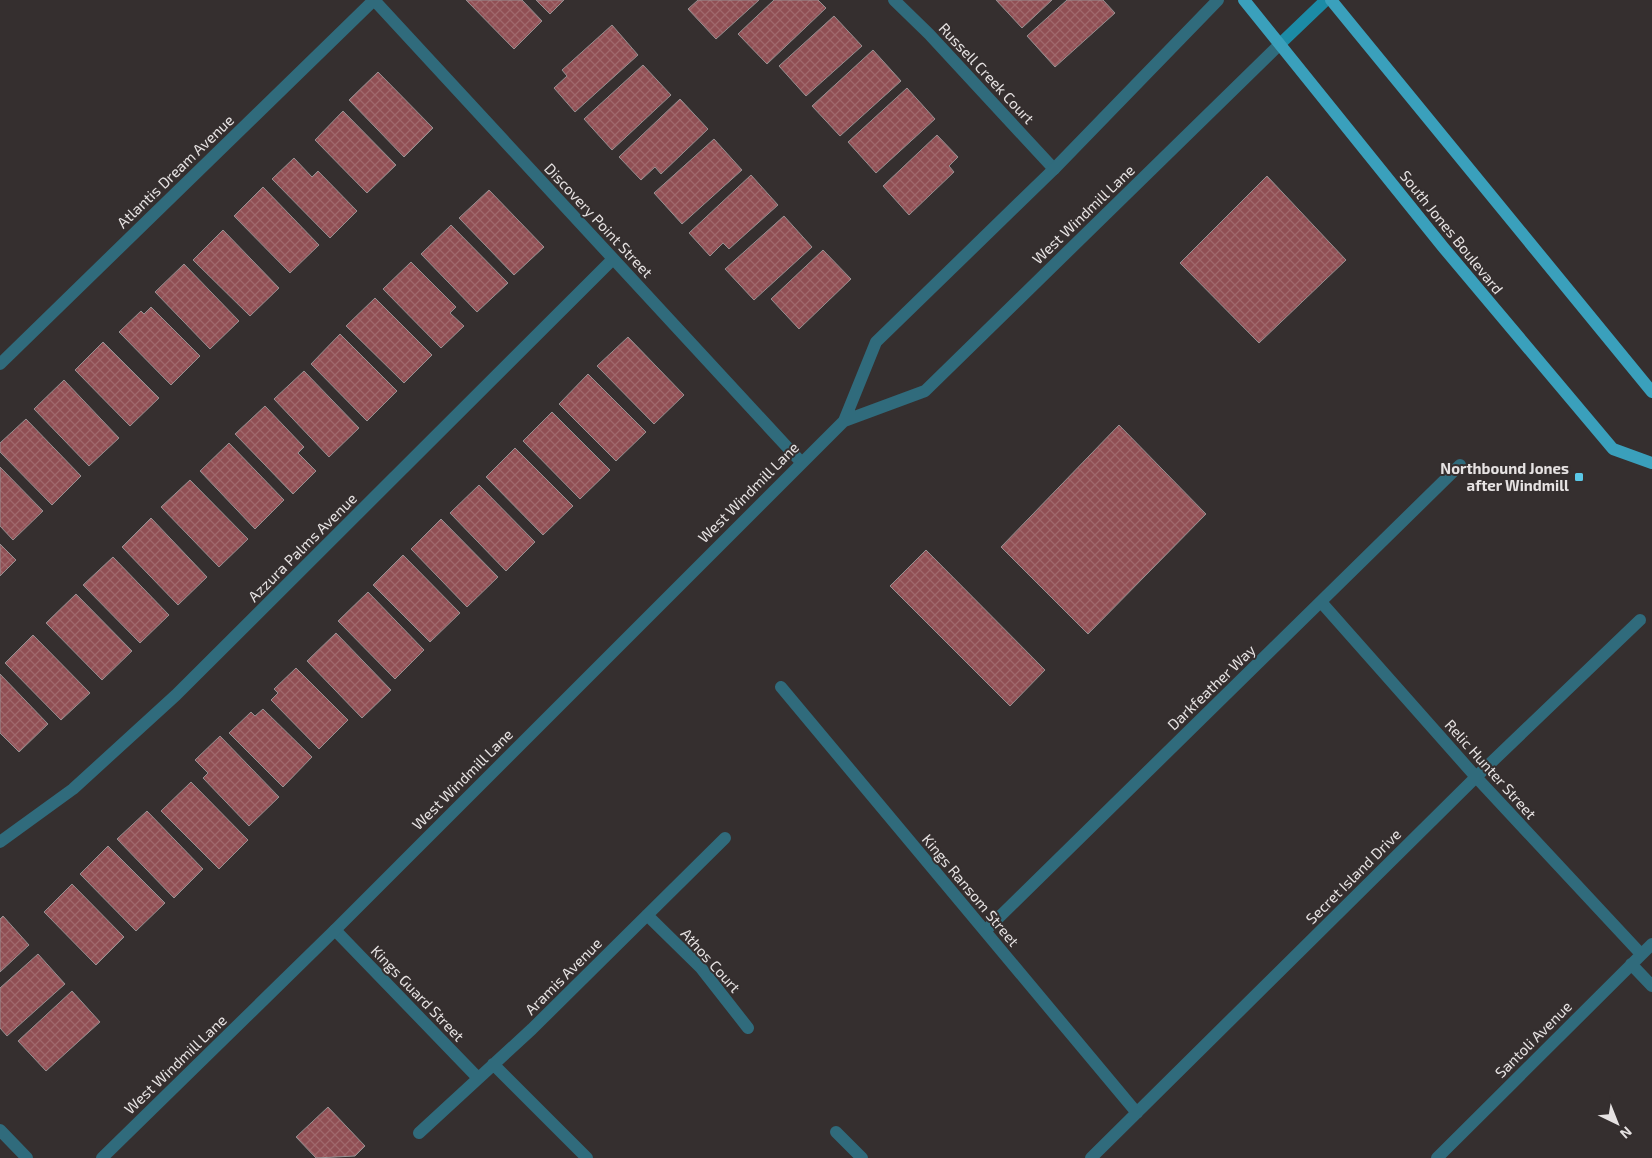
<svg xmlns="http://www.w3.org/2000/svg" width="1652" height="1158" font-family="'Exo 2',sans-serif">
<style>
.building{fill:url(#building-cross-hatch);stroke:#979091}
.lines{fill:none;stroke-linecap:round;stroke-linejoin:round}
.minor{stroke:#306b7c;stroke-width:12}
.tertiary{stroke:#306b7c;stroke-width:12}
.secondary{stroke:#1c8ba6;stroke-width:12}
.primary{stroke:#3aa0bc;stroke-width:12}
.poi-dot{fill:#5bc8e7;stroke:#352f2f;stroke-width:2}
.labels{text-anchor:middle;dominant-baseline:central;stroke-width:4;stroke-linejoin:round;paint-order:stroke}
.street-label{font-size:15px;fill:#e6e2e2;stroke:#352f2f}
.poi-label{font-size:15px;font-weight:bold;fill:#e6e2e2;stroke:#352f2f;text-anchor:end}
</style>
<defs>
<pattern id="building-cross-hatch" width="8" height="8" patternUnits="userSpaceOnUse" patternTransform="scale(1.25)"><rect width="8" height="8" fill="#904f54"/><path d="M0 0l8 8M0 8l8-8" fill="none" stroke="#a0686c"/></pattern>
</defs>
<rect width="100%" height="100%" fill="#352f2f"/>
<path class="building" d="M 466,0 L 522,0 L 542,21 L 514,49 Z
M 536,0 L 564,0 L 550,14 Z
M 698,0 L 759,0 L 716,39 L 688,9 Z
M 774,0 L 818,0 L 826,8 L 767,64 L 738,34 Z
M 996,0 L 1052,0 L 1022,28 Z
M 1067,0 L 1103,0 L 1115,13 L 1055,67 L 1027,36 Z
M 834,16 L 862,46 L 806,96 L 779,66 Z
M 612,25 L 638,55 L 575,112 L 554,88 L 567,76 L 562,70 Z
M 873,50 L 901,81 L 840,136 L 812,106 Z
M 643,65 L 671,95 L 612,150 L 584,119 Z
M 378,72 L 433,128 L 404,157 L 349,100 Z
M 907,88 L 935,119 L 876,173 L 848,142 Z
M 680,99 L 708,129 L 661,174 L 655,167 L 641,180 L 619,157 Z
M 343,111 L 396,165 L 367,193 L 315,140 Z
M 937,135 L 958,157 L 949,166 L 954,172 L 909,215 L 883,186 Z
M 714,139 L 742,170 L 682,224 L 654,193 Z
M 294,158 L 312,177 L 318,171 L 357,211 L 330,238 L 272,179 Z
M 751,175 L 778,205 L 729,249 L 723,243 L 710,256 L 689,233 Z
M 1267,176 L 1346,260 L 1259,343 L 1180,263 Z
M 263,187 L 319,245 L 290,273 L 234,216 Z
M 489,190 L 544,247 L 514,275 L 459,218 Z
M 784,216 L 812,247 L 754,300 L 725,269 Z
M 451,225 L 508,283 L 477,312 L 421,254 Z
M 223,230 L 279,288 L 250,316 L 193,260 Z
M 823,250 L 851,279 L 799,329 L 771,299 Z
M 411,262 L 456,307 L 450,313 L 464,326 L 441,348 L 383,289 Z
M 184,264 L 239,321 L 210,349 L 155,292 Z
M 375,298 L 432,355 L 404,383 L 346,326 Z
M 151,307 L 200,356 L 171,385 L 119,332 L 141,311 L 144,314 Z
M 340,334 L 397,391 L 367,421 L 311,364 Z
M 628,337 L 684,395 L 654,424 L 597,366 Z
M 103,342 L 159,398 L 130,426 L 75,370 Z
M 304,371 L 359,428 L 329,457 L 274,399 Z
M 588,374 L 646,432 L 616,461 L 559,404 Z
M 64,380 L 119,438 L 89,466 L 34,409 Z
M 265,406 L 304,447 L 298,453 L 316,471 L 293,494 L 235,434 Z
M 552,412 L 610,470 L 580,499 L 523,441 Z
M 26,419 L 81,476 L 52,505 L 0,452 L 0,443 Z
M 1119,425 L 1206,514 L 1088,634 L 1001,547 Z
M 229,443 L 284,500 L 255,529 L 200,471 Z
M 515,448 L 573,506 L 543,535 L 486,477 Z
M 0,467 L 43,511 L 13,540 L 0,526 Z
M 190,480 L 248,539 L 219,567 L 161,507 Z
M 479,485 L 535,542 L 506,571 L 450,513 Z
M 151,518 L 207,577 L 178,605 L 122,547 Z
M 441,519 L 498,577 L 467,607 L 411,549 Z
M 0,544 L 16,560 L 0,576 Z
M 926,550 L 1045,670 L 1010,706 L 890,586 Z
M 403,555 L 460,613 L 430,642 L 373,585 Z
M 113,557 L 169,615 L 140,643 L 83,585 Z
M 368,592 L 424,650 L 395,679 L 338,621 Z
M 76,594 L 132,651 L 102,680 L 46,623 Z
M 336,633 L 391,690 L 362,718 L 307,661 Z
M 33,635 L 90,693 L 61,720 L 5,663 Z
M 296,668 L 348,720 L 319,749 L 271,700 L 278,693 L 274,689 Z
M 0,674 L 48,724 L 19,752 L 0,733 Z
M 263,709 L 312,757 L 283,787 L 229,733 L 251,712 L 255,716 Z
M 220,736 L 279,797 L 249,826 L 203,778 L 208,773 L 195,760 Z
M 191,782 L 248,840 L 219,869 L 161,811 Z
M 147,811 L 203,869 L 174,898 L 117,839 Z
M 108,846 L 165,903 L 136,931 L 80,874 Z
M 72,884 L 124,937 L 96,965 L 44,912 Z
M 3,916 L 29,945 L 0,972 L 0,919 Z
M 38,954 L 65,984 L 7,1036 L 0,1028 L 0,988 Z
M 72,991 L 100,1022 L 46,1071 L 18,1041 Z
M 328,1107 L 365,1146 L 355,1156 L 316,1158 L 296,1137 Z"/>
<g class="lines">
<path class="minor" d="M 374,0 L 801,462
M 894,0 L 929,34 L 1054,169
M 0,364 L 374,0
M 1321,602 L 1476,777 L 1641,954
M 781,687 L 1137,1113
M 0,842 L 73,789 L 176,695 L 613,259
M 647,915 L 701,968 L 748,1028
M 335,930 L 478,1078
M 985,931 L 1460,465
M 1631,964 L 1652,986
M 493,1064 L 587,1158
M 0,1130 L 27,1158
M 836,1132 L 862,1158
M 419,1133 L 532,1029 L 725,838
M 1091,1158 L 1476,777 L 1640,620
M 1437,1158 L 1652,944"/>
<path class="tertiary" d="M 844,421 L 876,342 L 1054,169 L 1218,0
M 102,1158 L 335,930 L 844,421 L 925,391 L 1280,44"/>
<path class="secondary" d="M 1280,44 L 1326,0"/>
<path class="primary" d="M 1244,0 L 1443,247 L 1613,449 L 1652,463
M 1331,0 L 1652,392"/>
</g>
<rect class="poi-dot" x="1574" y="472" width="10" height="10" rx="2.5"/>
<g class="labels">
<g class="street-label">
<text transform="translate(987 73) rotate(47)">Russell Creek Court</text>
<text transform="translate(175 171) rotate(-44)">Atlantis Dream Avenue</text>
<text transform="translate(1083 214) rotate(-44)">West Windmill Lane</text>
<text transform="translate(599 220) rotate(47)">Discovery Point Street</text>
<text transform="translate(1452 232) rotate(51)">South Jones Boulevard</text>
<text transform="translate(748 492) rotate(-45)">West Windmill Lane</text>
<text transform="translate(302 547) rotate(-45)">Azzura Palms Avenue</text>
<text transform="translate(1211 687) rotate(-44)">Darkfeather Way</text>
<text transform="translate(1491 769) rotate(48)">Relic Hunter Street</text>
<text transform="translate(462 779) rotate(-45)">West Windmill Lane</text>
<text transform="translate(1353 876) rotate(-45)">Secret Island Drive</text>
<text transform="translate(971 890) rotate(50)">Kings Ransom Street</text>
<text transform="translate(711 960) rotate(48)">Athos Court</text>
<text transform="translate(563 976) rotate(-45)">Aramis Avenue</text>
<text transform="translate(418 993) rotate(46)">Kings Guard Street</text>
<text transform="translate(1533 1039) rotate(-45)">Santoli Avenue</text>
<text transform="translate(175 1064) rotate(-44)">West Windmill Lane</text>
</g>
<g class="poi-label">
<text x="1569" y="468">Northbound Jones<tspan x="1569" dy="17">after Windmill</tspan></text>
</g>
</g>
<g transform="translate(1617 1123) rotate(137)" stroke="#352f2f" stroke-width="4" paint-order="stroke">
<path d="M0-4L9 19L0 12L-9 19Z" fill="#e6e2e2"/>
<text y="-8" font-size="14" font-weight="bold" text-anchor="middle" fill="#e6e2e2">N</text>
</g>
</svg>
